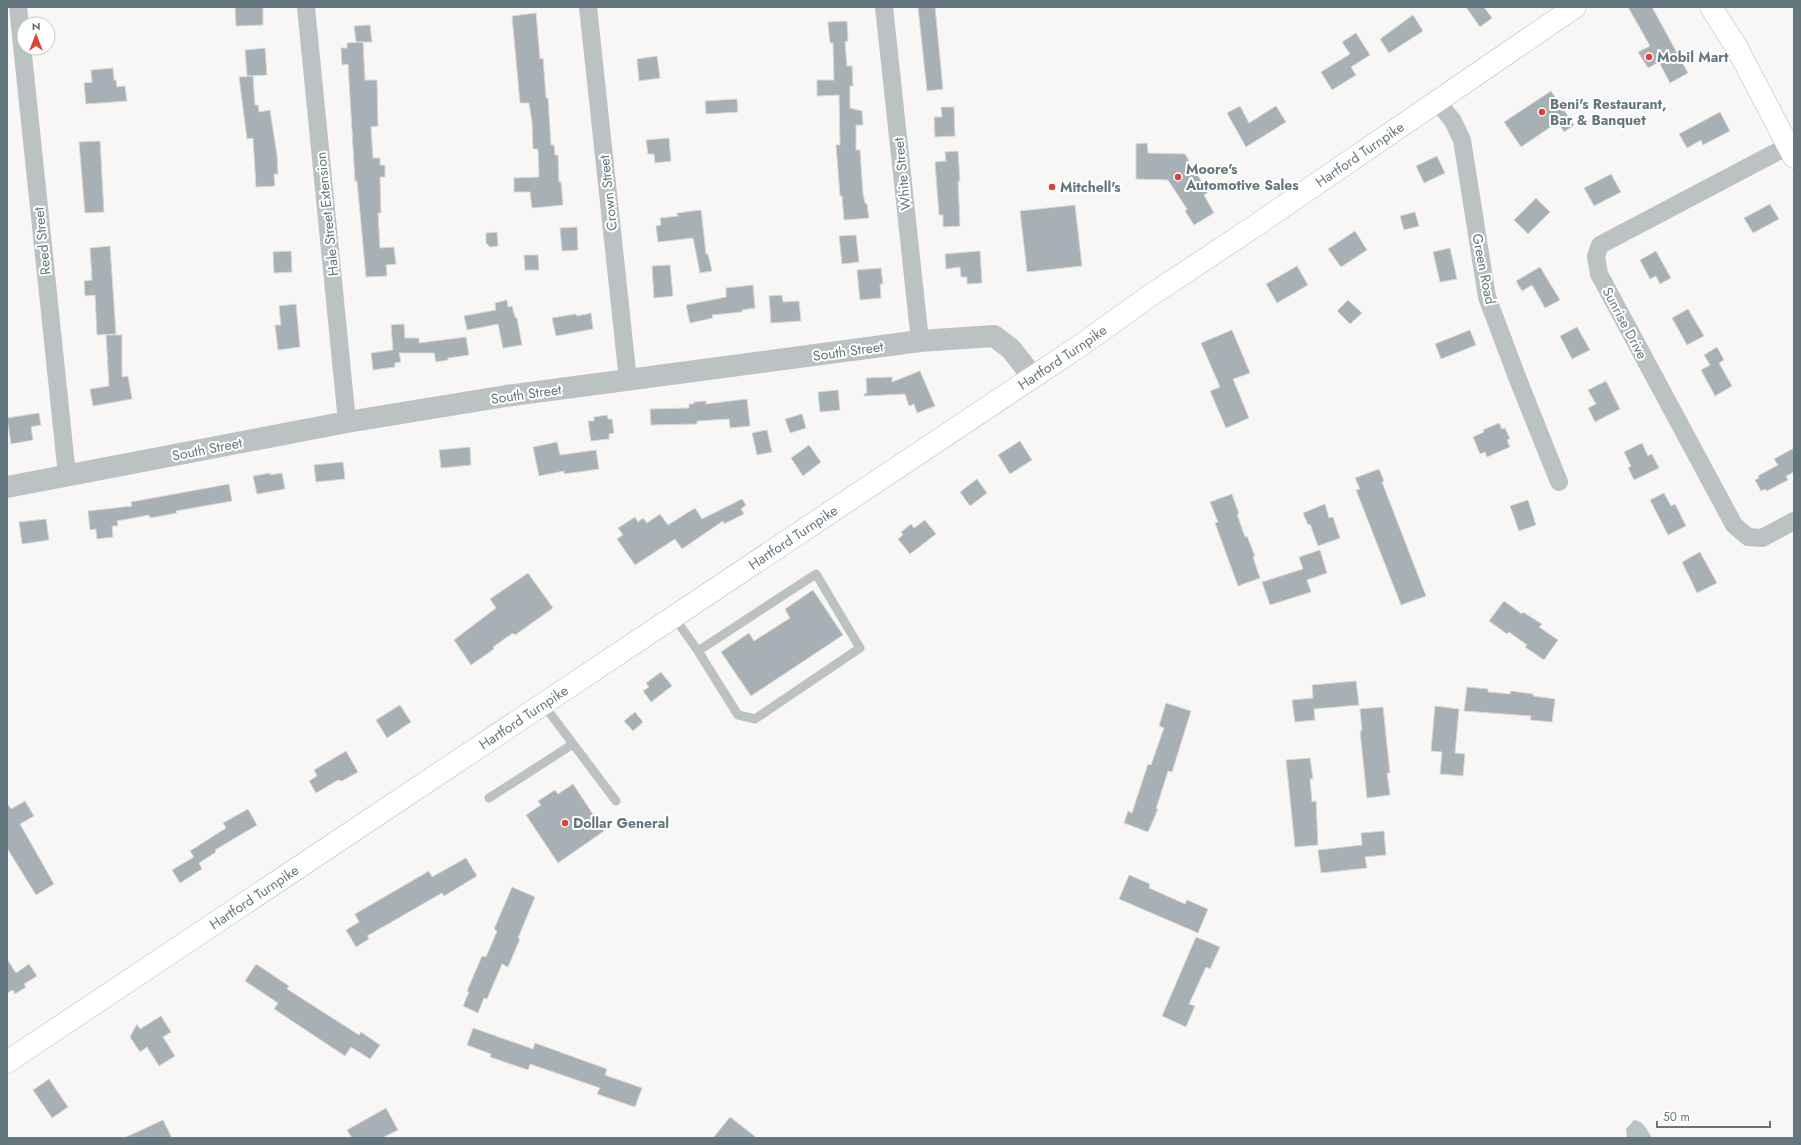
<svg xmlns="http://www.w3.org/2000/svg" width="1801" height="1145" font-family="Jost,sans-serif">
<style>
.water{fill:#b6c4c6}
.building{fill:#a7b0b4;stroke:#d9d9d7}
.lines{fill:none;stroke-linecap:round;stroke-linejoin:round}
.secondary-casing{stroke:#b1b8bb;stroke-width:23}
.service{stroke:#bcc2c4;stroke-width:9}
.minor{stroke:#bcc2c4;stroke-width:18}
.tertiary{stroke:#bcc2c4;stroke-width:22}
.secondary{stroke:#fff;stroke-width:22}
.poi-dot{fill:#d84335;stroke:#fff;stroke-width:1.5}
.labels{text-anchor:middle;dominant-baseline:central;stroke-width:4;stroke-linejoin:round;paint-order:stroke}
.poi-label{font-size:14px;font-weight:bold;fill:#65777e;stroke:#fff;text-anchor:start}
.street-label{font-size:14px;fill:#65777e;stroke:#fff}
</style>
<rect width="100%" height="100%" fill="#f8f7f5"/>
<path class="water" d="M 1634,1120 C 1644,1121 1647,1130 1652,1138 L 1627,1138 L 1626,1129 Z"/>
<path class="building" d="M 235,7 L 263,7 L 263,25 L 236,26 Z
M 918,7 L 935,7 L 943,89 L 927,91 Z
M 1466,7 L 1484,7 L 1492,18 L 1480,27 Z
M 1628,7 L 1652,7 L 1688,73 L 1670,83 L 1659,62 L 1648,68 L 1638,52 L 1650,46 Z
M 536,13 L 540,59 L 543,58 L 546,98 L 548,98 L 551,145 L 554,145 L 555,155 L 558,155 L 559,182 L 561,182 L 563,205 L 532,208 L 530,192 L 514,192 L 514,178 L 539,177 L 538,149 L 533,149 L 532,122 L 529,103 L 520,103 L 512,16 Z
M 1413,15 L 1423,31 L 1389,53 L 1380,39 Z
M 847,21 L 848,41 L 845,42 L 847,66 L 852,66 L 853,86 L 850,86 L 850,108 L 862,111 L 863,125 L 856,125 L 856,150 L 860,150 L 863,194 L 865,203 L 867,204 L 869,218 L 844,220 L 842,196 L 840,196 L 836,145 L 840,145 L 839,95 L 817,96 L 817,80 L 834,80 L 833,43 L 830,43 L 828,22 Z
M 370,25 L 372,42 L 356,42 L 354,26 Z
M 1356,33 L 1370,55 L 1351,67 L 1356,75 L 1332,90 L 1321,72 L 1350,54 L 1342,42 Z
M 363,42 L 365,80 L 377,80 L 378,126 L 371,127 L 373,158 L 380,158 L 380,165 L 385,165 L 385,177 L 380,177 L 381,213 L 378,213 L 380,248 L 394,247 L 396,264 L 386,265 L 387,276 L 366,277 L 357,181 L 355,181 L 348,64 L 342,65 L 341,48 L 347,48 L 347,43 Z
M 265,48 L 267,75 L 247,76 L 245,50 Z
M 657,56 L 660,78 L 639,81 L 637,59 Z
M 113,68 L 114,80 L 116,80 L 117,87 L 125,86 L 127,101 L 86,104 L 84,83 L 92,82 L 91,70 Z
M 253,76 L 255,105 L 258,105 L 259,112 L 270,110 L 277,155 L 278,174 L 274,174 L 275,186 L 256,187 L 253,138 L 247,139 L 239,77 Z
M 1551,91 L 1574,125 L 1564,132 L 1558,122 L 1521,147 L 1504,122 Z
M 737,99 L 738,112 L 706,114 L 705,101 Z
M 1240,106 L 1249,123 L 1276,106 L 1286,122 L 1246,147 L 1227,113 Z
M 941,107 L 954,107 L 955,136 L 935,137 L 934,117 L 942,117 Z
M 1720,112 L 1730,131 L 1703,145 L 1701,140 L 1687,148 L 1679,134 Z
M 669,138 L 671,161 L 655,163 L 654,154 L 648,154 L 646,140 Z
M 100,141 L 104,212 L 85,213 L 79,142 Z
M 1147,143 L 1148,153 L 1185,154 L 1208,192 L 1204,195 L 1214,213 L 1194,225 L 1185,211 L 1187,209 L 1168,180 L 1136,179 L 1136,144 Z
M 958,151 L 960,181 L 958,181 L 960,226 L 943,227 L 943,215 L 939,215 L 935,162 L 946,161 L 945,152 Z
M 1437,156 L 1445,173 L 1424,183 L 1416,166 Z
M 1611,174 L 1621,192 L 1594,206 L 1584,188 Z
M 1536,198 L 1550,212 L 1528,234 L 1514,220 Z
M 1770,204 L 1779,219 L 1753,233 L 1744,218 Z
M 1075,205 L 1082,266 L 1027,272 L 1020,211 Z
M 701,210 L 706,254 L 708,254 L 712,271 L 700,273 L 693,238 L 658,242 L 656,226 L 661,225 L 660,218 L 678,216 L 677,213 Z
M 1415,212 L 1419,226 L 1404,230 L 1400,216 Z
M 577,227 L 578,250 L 562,251 L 560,228 Z
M 1355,231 L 1367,250 L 1341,267 L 1328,249 Z
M 497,232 L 498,246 L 490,247 L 486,243 L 486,233 Z
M 856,235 L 859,262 L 842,264 L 839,236 Z
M 110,246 L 116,334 L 97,335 L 95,295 L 85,296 L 84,281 L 92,280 L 90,248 Z
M 1450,248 L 1457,279 L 1440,282 L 1433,252 Z
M 291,251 L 292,272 L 274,273 L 273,252 Z
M 980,251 L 982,283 L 967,284 L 967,277 L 961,277 L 960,267 L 946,269 L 945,254 Z
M 1656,251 L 1671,278 L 1660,284 L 1656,276 L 1650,279 L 1640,260 Z
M 524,255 L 538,255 L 539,270 L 525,270 Z
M 670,265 L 673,296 L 654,298 L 652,266 Z
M 1297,266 L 1308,285 L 1277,303 L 1266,284 Z
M 1540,267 L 1560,300 L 1545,308 L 1532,285 L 1522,291 L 1516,281 Z
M 881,268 L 883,284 L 880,284 L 881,298 L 860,300 L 857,270 Z
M 753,285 L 755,308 L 742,310 L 742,312 L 712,315 L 713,318 L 690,323 L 686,305 L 726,297 L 726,288 Z
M 782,295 L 783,302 L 799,301 L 801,321 L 771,323 L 769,296 Z
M 507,300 L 508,307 L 512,306 L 515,317 L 517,318 L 522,345 L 503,348 L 498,324 L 467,330 L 464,316 L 496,310 L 495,303 Z
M 1348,300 L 1362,313 L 1350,324 L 1337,311 Z
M 296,304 L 300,347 L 278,350 L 275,325 L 281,325 L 279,306 Z
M 1688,309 L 1704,336 L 1687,345 L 1672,318 Z
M 591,313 L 593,329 L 556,336 L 552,318 L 576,314 L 577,316 Z
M 404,324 L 405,338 L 419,338 L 419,343 L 466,337 L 469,355 L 448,358 L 448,360 L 436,362 L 434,353 L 399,353 L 401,362 L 395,363 L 395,367 L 373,370 L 371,353 L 393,350 L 391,325 Z
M 1577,327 L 1590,350 L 1572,359 L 1560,336 Z
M 1232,330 L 1250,373 L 1233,379 L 1249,418 L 1226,428 L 1210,391 L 1220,387 L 1201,343 Z
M 1470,330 L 1476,345 L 1441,359 L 1435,344 Z
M 106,335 L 122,335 L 122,377 L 128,376 L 132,399 L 93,406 L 90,389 L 109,386 Z
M 1717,347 L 1724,360 L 1719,363 L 1732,386 L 1715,396 L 1701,370 L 1710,365 L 1704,355 Z
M 920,371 L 935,406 L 917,413 L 914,404 L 909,406 L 905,394 L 864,396 L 864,394 L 867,393 L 866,378 L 892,377 L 892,382 Z
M 1606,381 L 1620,409 L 1595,422 L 1588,408 L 1596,404 L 1588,390 Z
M 838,390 L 840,410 L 820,412 L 818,392 Z
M 747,399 L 750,426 L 730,428 L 729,419 L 697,421 L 697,424 L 651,425 L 650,409 L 689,408 L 689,404 L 694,404 L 694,402 L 706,401 L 706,404 Z
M 39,413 L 41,425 L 31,427 L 33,440 L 11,444 L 7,418 Z
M 802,414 L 806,428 L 790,433 L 785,419 Z
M 607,415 L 608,419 L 612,419 L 614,433 L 609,434 L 609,439 L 591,441 L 588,421 L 594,421 L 594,417 Z
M 1499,423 L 1502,429 L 1505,428 L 1510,439 L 1507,440 L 1510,447 L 1487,457 L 1485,452 L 1480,454 L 1473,437 L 1484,432 L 1483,430 Z
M 767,430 L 772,452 L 757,455 L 752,433 Z
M 1020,441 L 1032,460 L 1010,474 L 998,455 Z
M 557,442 L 560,455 L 596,450 L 599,469 L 564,474 L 564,471 L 539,476 L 533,447 Z
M 1642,443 L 1648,456 L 1652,454 L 1659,468 L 1634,480 L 1628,468 L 1631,466 L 1624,452 Z
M 809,445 L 821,462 L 803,476 L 791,458 Z
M 470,447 L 471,465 L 441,468 L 439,450 Z
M 1794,448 L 1794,472 L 1786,476 L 1788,480 L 1767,491 L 1765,489 L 1761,491 L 1755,480 L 1759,478 L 1758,476 L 1778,465 L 1774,459 Z
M 343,462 L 345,479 L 316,482 L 314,465 Z
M 1379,469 L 1384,481 L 1382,482 L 1426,596 L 1401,605 L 1356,490 L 1360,489 L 1355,478 Z
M 270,473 L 270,475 L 282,473 L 285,489 L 257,494 L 253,476 Z
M 977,479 L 987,493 L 970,506 L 960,492 Z
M 229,484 L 232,501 L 176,511 L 177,513 L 150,518 L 149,515 L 117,521 L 118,526 L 112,526 L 113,537 L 97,539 L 96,529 L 90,530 L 88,511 L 132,506 L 131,502 Z
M 1664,493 L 1671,506 L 1675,504 L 1686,526 L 1668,535 L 1650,500 Z
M 1232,494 L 1239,514 L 1237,514 L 1245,537 L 1247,536 L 1255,556 L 1253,557 L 1260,578 L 1238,586 L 1215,523 L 1218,522 L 1210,502 Z
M 742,499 L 746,505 L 741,509 L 744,514 L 724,524 L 723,521 L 682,549 L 675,539 L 635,565 L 617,539 L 623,535 L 618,528 L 635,517 L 638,522 L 643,518 L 647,523 L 660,514 L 668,525 L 695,508 L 702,519 Z
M 1528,500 L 1536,525 L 1519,531 L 1510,506 Z
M 1325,504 L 1329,518 L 1333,517 L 1340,538 L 1318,546 L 1310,524 L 1308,525 L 1303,513 Z
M 46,519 L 49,540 L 22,544 L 19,522 Z
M 925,520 L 936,534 L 910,554 L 898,539 L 903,535 L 901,532 L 911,524 L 914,528 Z
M 1320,550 L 1327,573 L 1307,580 L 1311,592 L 1270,605 L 1262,582 L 1303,569 L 1299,557 Z
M 1700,552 L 1717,583 L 1697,593 L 1682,562 Z
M 528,573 L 553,608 L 515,635 L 513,633 L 493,647 L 494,649 L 471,665 L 454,640 L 496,608 L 490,599 Z
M 813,590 L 843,635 L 751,696 L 721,652 L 749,633 L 754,641 L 790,618 L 785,609 Z
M 1504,601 L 1522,614 L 1523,612 L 1542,624 L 1539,627 L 1558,640 L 1544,660 L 1525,647 L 1527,645 L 1509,632 L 1507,634 L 1489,621 Z
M 661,672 L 672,686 L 651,702 L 643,691 L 649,687 L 646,683 Z
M 1356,681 L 1359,705 L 1314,709 L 1315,720 L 1295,722 L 1292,700 L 1313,698 L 1312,685 Z
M 1467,687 L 1488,689 L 1488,692 L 1510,694 L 1511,691 L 1533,694 L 1533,696 L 1555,699 L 1552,722 L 1530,720 L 1531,716 L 1464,711 Z
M 1166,703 L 1191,711 L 1172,772 L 1168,771 L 1156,809 L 1158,809 L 1148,832 L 1124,823 L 1128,811 L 1132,813 L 1148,764 L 1151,765 L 1164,728 L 1159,726 Z
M 400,705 L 411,722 L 387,738 L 376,720 Z
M 1435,706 L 1459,709 L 1455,753 L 1465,754 L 1463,776 L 1440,774 L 1442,752 L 1431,751 Z
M 1383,707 L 1390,773 L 1387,773 L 1390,795 L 1367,798 L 1360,731 L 1362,731 L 1360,709 Z
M 635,712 L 643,722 L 633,731 L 624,721 Z
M 346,751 L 358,772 L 342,781 L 338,780 L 316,793 L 309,781 L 317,776 L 314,770 Z
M 1310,758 L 1313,779 L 1310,779 L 1312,802 L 1316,801 L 1318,845 L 1295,847 L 1286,760 Z
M 573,784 L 604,831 L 558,863 L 526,815 L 541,805 L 538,801 L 555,790 L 558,794 Z
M 25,801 L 34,816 L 20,824 L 54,884 L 36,895 L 7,848 L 7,803 L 11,809 Z
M 248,809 L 257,825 L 215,850 L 216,852 L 199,863 L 202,869 L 180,883 L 172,870 L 194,857 L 190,851 L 226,828 L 223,823 Z
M 1384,831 L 1386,855 L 1365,857 L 1367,868 L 1321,873 L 1318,850 L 1362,845 L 1361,833 Z
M 466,858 L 477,876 L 444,896 L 442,893 L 367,936 L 369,939 L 356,947 L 346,930 L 359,922 L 355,914 L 429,871 L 432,877 Z
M 1129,875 L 1150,884 L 1149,888 L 1185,904 L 1187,900 L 1208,909 L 1198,933 L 1119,899 Z
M 512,887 L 535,897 L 518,938 L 520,939 L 508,967 L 502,964 L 487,999 L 484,998 L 478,1013 L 463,1006 L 469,992 L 467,991 L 482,956 L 486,957 L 497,931 L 494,929 Z
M 1196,937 L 1220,947 L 1210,969 L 1206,967 L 1189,1004 L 1195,1006 L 1186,1027 L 1162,1016 Z
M 7,959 L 16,973 L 29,964 L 37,976 L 24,984 L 26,987 L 15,994 L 13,990 L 7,993 Z
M 256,964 L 289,986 L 287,989 L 359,1035 L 361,1032 L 380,1045 L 370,1059 L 351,1047 L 345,1056 L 274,1009 L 278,1003 L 245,981 Z
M 161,1016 L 171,1032 L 163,1037 L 175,1056 L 159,1066 L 147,1047 L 140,1052 L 130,1037 L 137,1024 L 140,1029 Z
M 473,1028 L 533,1049 L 535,1043 L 607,1069 L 605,1075 L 642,1088 L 635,1107 L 597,1094 L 600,1088 L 530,1064 L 528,1070 L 490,1057 L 491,1054 L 467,1045 Z
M 49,1079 L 68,1107 L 52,1118 L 33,1090 Z
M 386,1108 L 398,1130 L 382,1138 L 352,1138 L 347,1130 Z
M 730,1117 L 757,1138 L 713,1138 Z
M 163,1120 L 172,1138 L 124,1138 Z"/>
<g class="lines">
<defs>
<g id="secondary">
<path d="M 1711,7 L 1737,48 L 1794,157"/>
<path id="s1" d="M 7,1062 L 1084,343 L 1148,297 L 1252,228 L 1575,7"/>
</g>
</defs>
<use href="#secondary" class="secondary-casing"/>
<path class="service" d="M 674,617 L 698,651 L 738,715 L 755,719 L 860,648 L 816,574 L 698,651
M 543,704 L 616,801
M 489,798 L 573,744"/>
<path class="minor" d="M 18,7 L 67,475
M 306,7 L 347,422
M 588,7 L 628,380
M 884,7 L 920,341
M 1437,101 L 1453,121 L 1462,140 L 1487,297 L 1517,377 L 1559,482
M 1788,146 L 1600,245 L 1596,256 L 1599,274 L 1734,525 L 1748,537 L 1762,538 L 1794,521"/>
<path class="tertiary" d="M 7,487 L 347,422 L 506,396 L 920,341 L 994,336 L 1011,349 L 1033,377"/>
<use href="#secondary" class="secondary"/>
</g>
<g class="poi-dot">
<circle cx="1649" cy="57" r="4"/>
<circle cx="1542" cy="112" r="4"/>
<circle cx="1178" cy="177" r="4"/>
<circle cx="1052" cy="187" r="4"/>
<circle cx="565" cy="823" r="4"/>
</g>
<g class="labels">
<g class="poi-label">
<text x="1657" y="57">Mobil Mart</text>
<text x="1550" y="104">Beni's Restaurant,<tspan x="1550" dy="16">Bar &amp; Banquet</tspan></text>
<text x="1186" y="169">Moore's<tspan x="1186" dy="16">Automotive Sales</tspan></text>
<text x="1060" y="187">Mitchell's</text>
<text x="573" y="823">Dollar General</text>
</g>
<g class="street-label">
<text stroke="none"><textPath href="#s1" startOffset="1629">Hartford Turnpike</textPath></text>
<text transform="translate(902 174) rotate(-96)">White Street</text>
<text transform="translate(608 193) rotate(-96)">Crown Street</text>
<text transform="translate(327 214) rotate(-96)">Hale Street Extension</text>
<text transform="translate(42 241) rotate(-96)">Reed Street</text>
<text transform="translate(1484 269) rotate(79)">Green Road</text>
<text transform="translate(1625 323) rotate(62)">Sunrise Drive</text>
<text transform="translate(848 351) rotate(-8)">South Street</text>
<text stroke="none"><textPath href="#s1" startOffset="1269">Hartford Turnpike</textPath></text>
<text transform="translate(526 394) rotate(-8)">South Street</text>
<text transform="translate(207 449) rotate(-11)">South Street</text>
<text stroke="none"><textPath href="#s1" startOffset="945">Hartford Turnpike</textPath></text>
<text stroke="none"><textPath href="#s1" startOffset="621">Hartford Turnpike</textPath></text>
<text stroke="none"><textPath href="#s1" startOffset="297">Hartford Turnpike</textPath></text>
</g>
</g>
<rect width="1801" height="1145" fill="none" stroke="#65777e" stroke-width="16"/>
<g transform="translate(36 36)"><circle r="19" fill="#ffffff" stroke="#c1c9cb"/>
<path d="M0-3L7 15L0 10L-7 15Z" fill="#d84335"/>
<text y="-6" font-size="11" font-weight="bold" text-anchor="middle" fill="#65777e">N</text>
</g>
<path d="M1657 1121v6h113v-6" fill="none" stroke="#65777e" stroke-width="2"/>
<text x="1663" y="1121" font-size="12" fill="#65777e" stroke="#ffffff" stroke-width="3" paint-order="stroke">50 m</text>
</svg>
